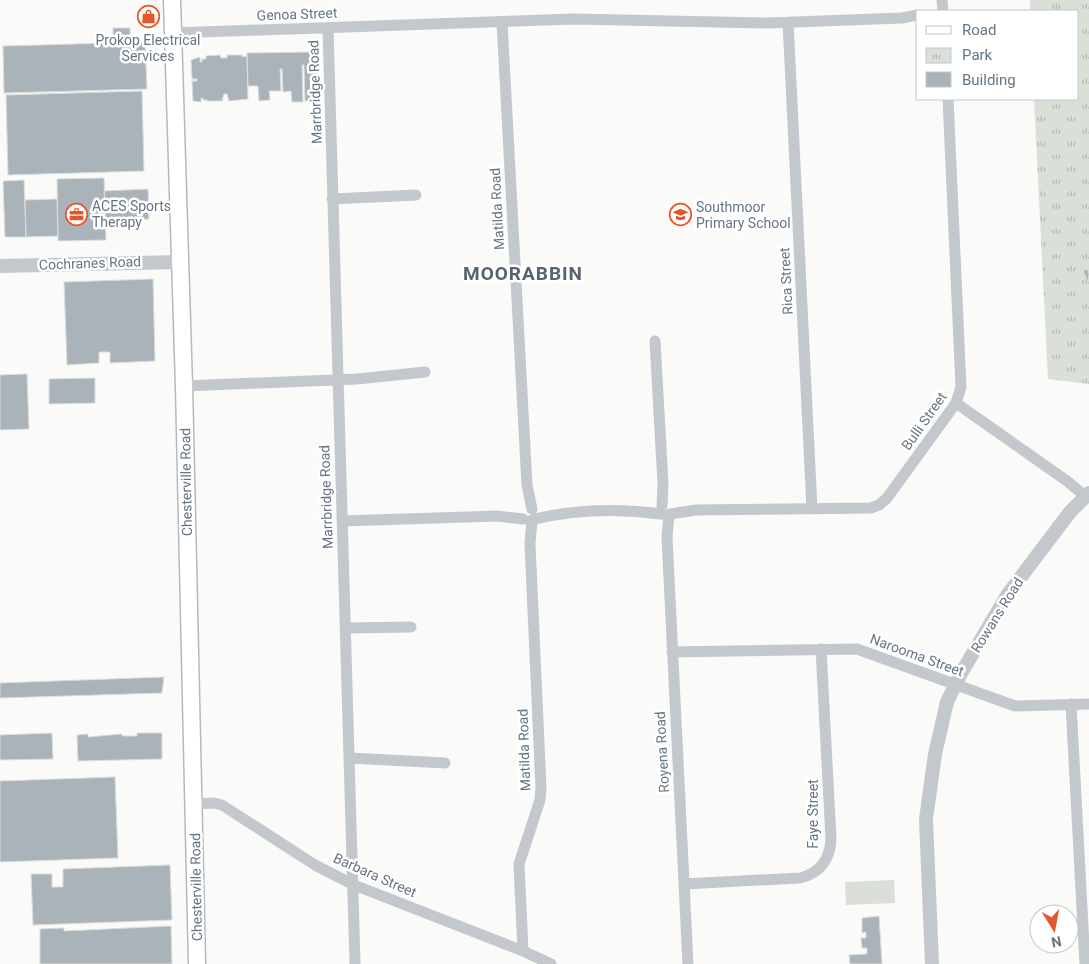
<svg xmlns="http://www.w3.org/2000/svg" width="1089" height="964" font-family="Roboto,sans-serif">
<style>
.park{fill:url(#park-tufts)}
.pitch{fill:#dadfd7}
.building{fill:#aab3b9;stroke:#dcdcda}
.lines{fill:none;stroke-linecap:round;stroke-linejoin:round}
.secondary-casing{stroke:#b3babf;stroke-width:19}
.minor{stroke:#c3c8cc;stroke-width:11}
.tertiary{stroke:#c3c8cc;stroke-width:14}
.secondary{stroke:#fff;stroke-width:16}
.labels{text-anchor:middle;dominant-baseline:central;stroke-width:5;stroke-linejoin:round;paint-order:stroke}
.street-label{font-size:14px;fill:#657683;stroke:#fff}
.poi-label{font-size:14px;fill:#657683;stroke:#fff;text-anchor:start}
.district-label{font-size:19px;font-weight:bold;letter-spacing:1px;fill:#57646e;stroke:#fff}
</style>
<defs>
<pattern id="park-tufts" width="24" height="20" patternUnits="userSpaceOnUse" patternTransform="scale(1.25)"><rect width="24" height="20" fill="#dadfd7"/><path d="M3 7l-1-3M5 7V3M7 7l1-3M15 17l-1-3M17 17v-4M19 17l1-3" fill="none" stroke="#b4b9b4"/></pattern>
</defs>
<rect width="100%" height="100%" fill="#fafaf8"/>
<path class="park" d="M 1030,0 L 1089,0 L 1089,384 L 1048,379 L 1034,99 L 1078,99 L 1078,11 L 1030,11 Z"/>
<path class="pitch" d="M 894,880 L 895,903 L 846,905 L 845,882 Z"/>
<path class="building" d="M 113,28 L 130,28 L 130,43 L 145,42 L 147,89 L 4,93 L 3,46 L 113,43 Z
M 311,52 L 316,56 L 318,96 L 313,101 L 305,101 L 304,65 L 302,65 L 303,102 L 292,102 L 291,91 L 283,92 L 282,69 L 280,69 L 281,91 L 269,91 L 270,100 L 259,101 L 258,86 L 248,86 L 247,53 Z
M 220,55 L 221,58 L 227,58 L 227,55 L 242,55 L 242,57 L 247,56 L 248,99 L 229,101 L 227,94 L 224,94 L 222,101 L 207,101 L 207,100 L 203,100 L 203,98 L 201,98 L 201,102 L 193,101 L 192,81 L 197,81 L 197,79 L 192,79 L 191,60 L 200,57 L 200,62 L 202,62 L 202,59 L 206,59 L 206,56 Z
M 142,91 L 144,171 L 8,175 L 6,95 Z
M 104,178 L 106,240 L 58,241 L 57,179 Z
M 24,180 L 26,237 L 5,237 L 3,181 Z
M 148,189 L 149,219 L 105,221 L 104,191 Z
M 57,199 L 58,236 L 26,237 L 25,200 Z
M 1087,269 L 1089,274 L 1088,282 L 1083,271 Z
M 153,279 L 155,361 L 110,363 L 110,352 L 99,352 L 99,363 L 67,365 L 64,282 Z
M 27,374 L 29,429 L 0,430 L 0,375 Z
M 95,378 L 95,403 L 49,404 L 49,379 Z
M 164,677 L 162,693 L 0,698 L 0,683 Z
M 52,733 L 53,759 L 0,760 L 0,735 Z
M 137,733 L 162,733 L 162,759 L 78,761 L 77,735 L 88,734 L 88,737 L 122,734 L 122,736 L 137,736 Z
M 115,777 L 118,858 L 0,862 L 0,781 Z
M 170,865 L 172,920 L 33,925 L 31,874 L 52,874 L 52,887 L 63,887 L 63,869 Z
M 879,916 L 882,964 L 850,964 L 849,955 L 867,954 L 867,948 L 862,948 L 861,938 L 866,938 L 866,932 L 862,933 L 862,918 Z
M 171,926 L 172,964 L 40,964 L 40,929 L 64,928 L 64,931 Z"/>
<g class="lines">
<defs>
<path id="secondary" d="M 172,0 L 184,386 L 197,964"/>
</defs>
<use href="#secondary" class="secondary-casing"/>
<path class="minor" d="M 942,0 L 943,11
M 502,22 L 527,485 L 532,509
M 788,22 L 812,509
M 328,28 L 355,964
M 173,33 L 574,19 L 768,23 L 902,18 L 918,15
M 332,199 L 416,195
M 655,341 L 663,484 L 662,506
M 184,386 L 357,379 L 425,372
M 956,403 L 1067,481 L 1085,496
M 670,514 L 696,510 L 871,508 L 879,505 L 887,498 L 956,403 L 961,387 L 948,99
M 669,515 L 667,537 L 688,964
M 534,519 C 574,510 619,508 661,514
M 342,521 L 497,516 L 523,519
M 347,628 L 411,627
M 672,652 L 857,649 L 1015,706 L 1089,704
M 1071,704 L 1085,964
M 350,758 L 445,763
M 194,804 L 214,803 L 222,805 L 315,865 L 354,885 L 523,951 L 551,964
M 684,884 L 800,878 C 820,873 830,860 831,839 L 821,649
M 523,951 L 519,864 L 540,800 L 541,788 L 530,544 L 532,520"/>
<path class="tertiary" d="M 0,266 L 180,262
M 932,964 L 926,819 L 935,754 L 947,702 L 960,675 L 1008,594 L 1070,512 L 1089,493"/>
<use href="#secondary" class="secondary"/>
</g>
<defs>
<symbol id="shop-ring" viewBox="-11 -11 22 22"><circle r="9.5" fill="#fff" stroke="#e4572e" stroke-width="1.5"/><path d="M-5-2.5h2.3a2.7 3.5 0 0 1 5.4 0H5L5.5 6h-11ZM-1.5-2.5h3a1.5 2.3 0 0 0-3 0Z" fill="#e4572e"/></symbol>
<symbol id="office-ring" viewBox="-11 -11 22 22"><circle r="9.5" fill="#fff" stroke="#e4572e" stroke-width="1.5"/><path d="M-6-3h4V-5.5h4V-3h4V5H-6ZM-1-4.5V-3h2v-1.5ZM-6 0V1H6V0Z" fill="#e4572e"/></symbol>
<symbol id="school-ring" viewBox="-11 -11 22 22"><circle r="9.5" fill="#fff" stroke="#e4572e" stroke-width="1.5"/><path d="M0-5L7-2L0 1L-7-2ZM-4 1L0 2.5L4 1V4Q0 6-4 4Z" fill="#e4572e"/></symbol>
</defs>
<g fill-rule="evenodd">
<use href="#shop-ring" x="136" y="4" width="25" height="25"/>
<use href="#office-ring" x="64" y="202" width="25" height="25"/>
<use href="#school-ring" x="668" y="202" width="25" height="25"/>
</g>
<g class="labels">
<g class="street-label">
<text transform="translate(297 14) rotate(-2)">Genoa Street</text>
<text transform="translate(315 92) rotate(-92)">Marrbridge Road</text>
<text transform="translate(497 209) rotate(-93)">Matilda Road</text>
<text transform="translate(90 263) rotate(-2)">Cochranes Road</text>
<text transform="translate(786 281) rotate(-93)">Rica Street</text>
<text transform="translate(924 421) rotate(-55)">Bulli Street</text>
<text transform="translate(186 482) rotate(-91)">Chesterville Road</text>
<text transform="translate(326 497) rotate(-92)">Marrbridge Road</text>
<text transform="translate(997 615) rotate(-58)">Rowans Road</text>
<text transform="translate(917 655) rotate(20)">Narooma Street</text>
<text transform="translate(524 750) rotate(-92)">Matilda Road</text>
<text transform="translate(662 752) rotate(-93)">Royena Road</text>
<text transform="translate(813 814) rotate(-90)">Faye Street</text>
<text transform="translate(375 875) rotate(24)">Barbara Street</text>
<text transform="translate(196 887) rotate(-91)">Chesterville Road</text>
</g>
<g class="poi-label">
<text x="148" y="40" text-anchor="middle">Prokop Electrical<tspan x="148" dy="16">Services</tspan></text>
<text x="92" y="206">ACES Sports<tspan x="92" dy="16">Therapy</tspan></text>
<text x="696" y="207">Southmoor<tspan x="696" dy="16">Primary School</tspan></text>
</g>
<g class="district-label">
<text x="523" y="273">MOORABBIN</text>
</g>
</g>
<rect x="916" y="10" width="162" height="90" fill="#ffffff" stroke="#c1c8cd"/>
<rect x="926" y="26" width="25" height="8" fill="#ffffff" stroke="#c1c8cd"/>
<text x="962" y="35" font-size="15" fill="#657683">Road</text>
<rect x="926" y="48" width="25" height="15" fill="url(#park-tufts)" stroke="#c1c8cd"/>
<text x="962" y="60" font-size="15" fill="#657683">Park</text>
<rect x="926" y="72" width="25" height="15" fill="#aab3b9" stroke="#c1c8cd"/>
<text x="962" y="85" font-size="15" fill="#657683">Building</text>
<g transform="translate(1054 929) rotate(169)"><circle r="24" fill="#ffffff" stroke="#c1c8cd"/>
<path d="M0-4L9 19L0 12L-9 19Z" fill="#e4572e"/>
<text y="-8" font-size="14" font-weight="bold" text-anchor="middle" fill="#657683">N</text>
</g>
</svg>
